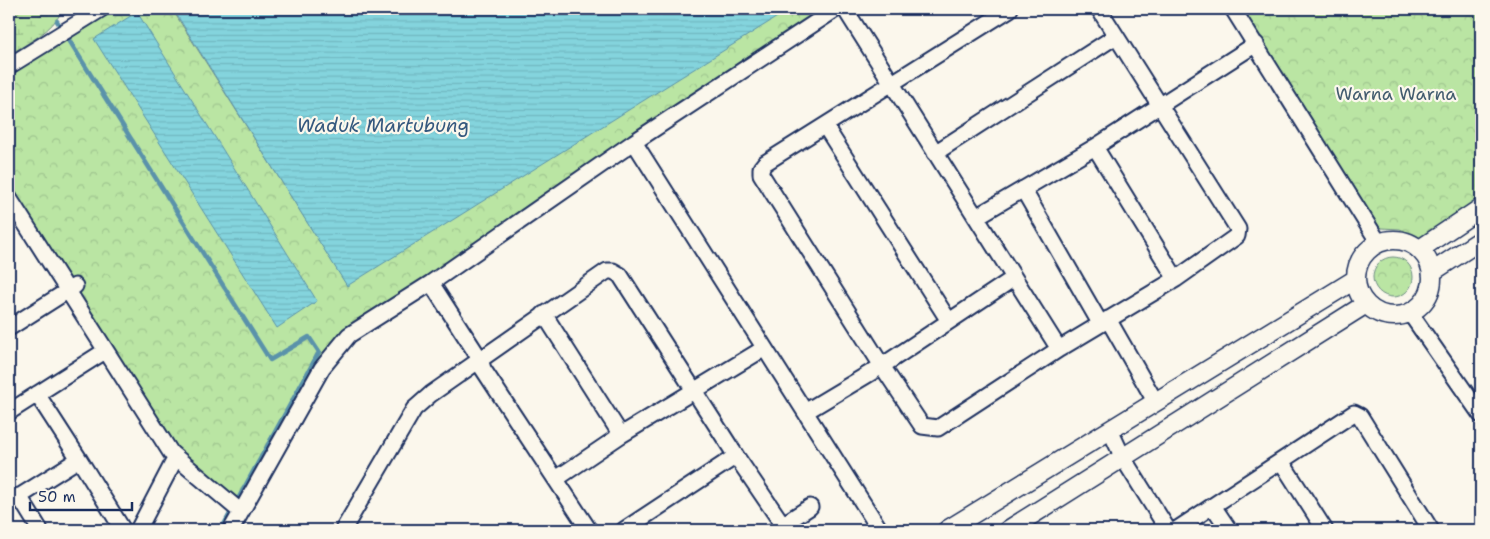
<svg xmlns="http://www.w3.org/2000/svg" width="1490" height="539" font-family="'Shantell Sans',sans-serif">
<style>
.wetland{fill:url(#wetland-marsh);stroke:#6a8a80}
.park{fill:url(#park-crowns);stroke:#6a8a80}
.water{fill:url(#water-rules);stroke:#5a92aa}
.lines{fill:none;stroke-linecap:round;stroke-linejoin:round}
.stream{stroke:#5a92aa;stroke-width:4.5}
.minor-casing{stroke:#1b2f5e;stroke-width:19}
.tertiary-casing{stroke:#1b2f5e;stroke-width:21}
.minor{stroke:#fbf7ec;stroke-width:15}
.tertiary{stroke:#fbf7ec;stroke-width:18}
.labels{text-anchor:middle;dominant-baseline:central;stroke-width:4.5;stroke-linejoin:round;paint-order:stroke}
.park-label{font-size:18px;fill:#435c6f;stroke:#fbf7ec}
.water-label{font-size:19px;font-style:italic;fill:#35587e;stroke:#fbf7ec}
</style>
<defs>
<pattern id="wetland-marsh" width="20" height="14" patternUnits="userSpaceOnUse" patternTransform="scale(1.25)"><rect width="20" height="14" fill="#bae5a3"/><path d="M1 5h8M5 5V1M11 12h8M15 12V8" fill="none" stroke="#9fc58f"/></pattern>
<pattern id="park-crowns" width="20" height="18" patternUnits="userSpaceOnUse" patternTransform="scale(1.25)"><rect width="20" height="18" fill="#bae5a3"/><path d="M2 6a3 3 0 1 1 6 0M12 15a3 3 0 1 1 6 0" fill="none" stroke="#9fc58f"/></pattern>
<pattern id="water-rules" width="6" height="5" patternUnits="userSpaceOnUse" patternTransform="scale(1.25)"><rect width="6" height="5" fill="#84d4dd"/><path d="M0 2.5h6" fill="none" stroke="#71b6c0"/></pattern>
</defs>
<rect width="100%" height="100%" fill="#fbf7ec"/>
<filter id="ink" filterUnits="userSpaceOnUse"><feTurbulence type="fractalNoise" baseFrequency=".02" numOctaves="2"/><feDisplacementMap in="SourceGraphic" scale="10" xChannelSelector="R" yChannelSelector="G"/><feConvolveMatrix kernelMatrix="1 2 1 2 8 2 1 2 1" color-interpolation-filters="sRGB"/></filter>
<g filter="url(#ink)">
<path class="wetland" d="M 9,9 L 63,9 C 52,32 29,42 9,55 Z"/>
<path class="park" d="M 105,9 L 172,9 L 347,285 L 785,9 L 838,9 L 365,325 L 328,347 L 235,513 L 173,465 L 9,198 L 9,71 Z
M 1241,9 L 1479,9 L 1481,12 L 1481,198 L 1422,239 L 1400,229 L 1380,228 Z
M1373 277a20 20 0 1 1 40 0a20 20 0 1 1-40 0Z"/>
<path class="water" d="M 173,9 L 790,9 L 347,286 Z
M 137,12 L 317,301 L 277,328 L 94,39 Z"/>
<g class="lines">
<path class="stream" d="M 57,21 L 270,360 L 309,337 L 319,352 L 221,530"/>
<defs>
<path id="minor" d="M 845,9 L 1059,349
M 1010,9 L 765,163 L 761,168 L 761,174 L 882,366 L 922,426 L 938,428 L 1059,349 L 1176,279 L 1237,236 L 1238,229 L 1099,9
M 1233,9 L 1379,243
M 9,66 L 101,9
M 825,126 L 949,321
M 634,142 L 880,530
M 1095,147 L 1176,279
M 935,153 L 1116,36
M 1023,189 L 1100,323
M 9,198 L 171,453 L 241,512
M 976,217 L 1095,147 L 1256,44
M 431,283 L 480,359 L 483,369 L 589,530
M 1410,313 L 1481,415
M 544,314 L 621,435
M 1108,319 L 1155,401
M 9,328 L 75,286
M 37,394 L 79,459
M 9,412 L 105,351
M 805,412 L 882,366 L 1014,278
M 1110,430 L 1123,458 L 1168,530
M 1281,461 L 1325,530
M 556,479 L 621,435 L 763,349
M 19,496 L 40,530
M 9,503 L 79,459 L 123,530
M 1213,506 L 1229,530
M 776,529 L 810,507
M 138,530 L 175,459
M 231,530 L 322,368 L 349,335 L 431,283 L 634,142 L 836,9
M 343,530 L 414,409 L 431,394 L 607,271 L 613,271 L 620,275 L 736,456 L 783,525
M 624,530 L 736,456
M 1176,530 L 1354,413 L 1360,416 L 1431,530"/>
<path id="tertiary" d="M1356 278a38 38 0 1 1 76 0a38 38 0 1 1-76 0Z
M 1420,249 L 1481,208
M 1432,272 L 1481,240
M 947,530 L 1356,279
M 1008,530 L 1366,304"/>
</defs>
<use href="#minor" class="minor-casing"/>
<use href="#tertiary" class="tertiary-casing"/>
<use href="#minor" class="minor"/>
<use href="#tertiary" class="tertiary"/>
</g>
</g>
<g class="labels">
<g class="park-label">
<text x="1396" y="94">Warna Warna</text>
</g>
<g class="water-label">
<text x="383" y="125">Waduk Martubung</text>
</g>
</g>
<rect width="1490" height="539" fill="none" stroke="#fbf7ec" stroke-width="30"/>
<rect x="15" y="15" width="1460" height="509" fill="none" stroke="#1b2f5e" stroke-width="2" filter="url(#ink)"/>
<path d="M30 502v8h102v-8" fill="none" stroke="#1b2f5e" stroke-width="2.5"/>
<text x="38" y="502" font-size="15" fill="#1b2f5e" stroke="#fbf7ec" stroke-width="4" paint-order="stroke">50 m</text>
</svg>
